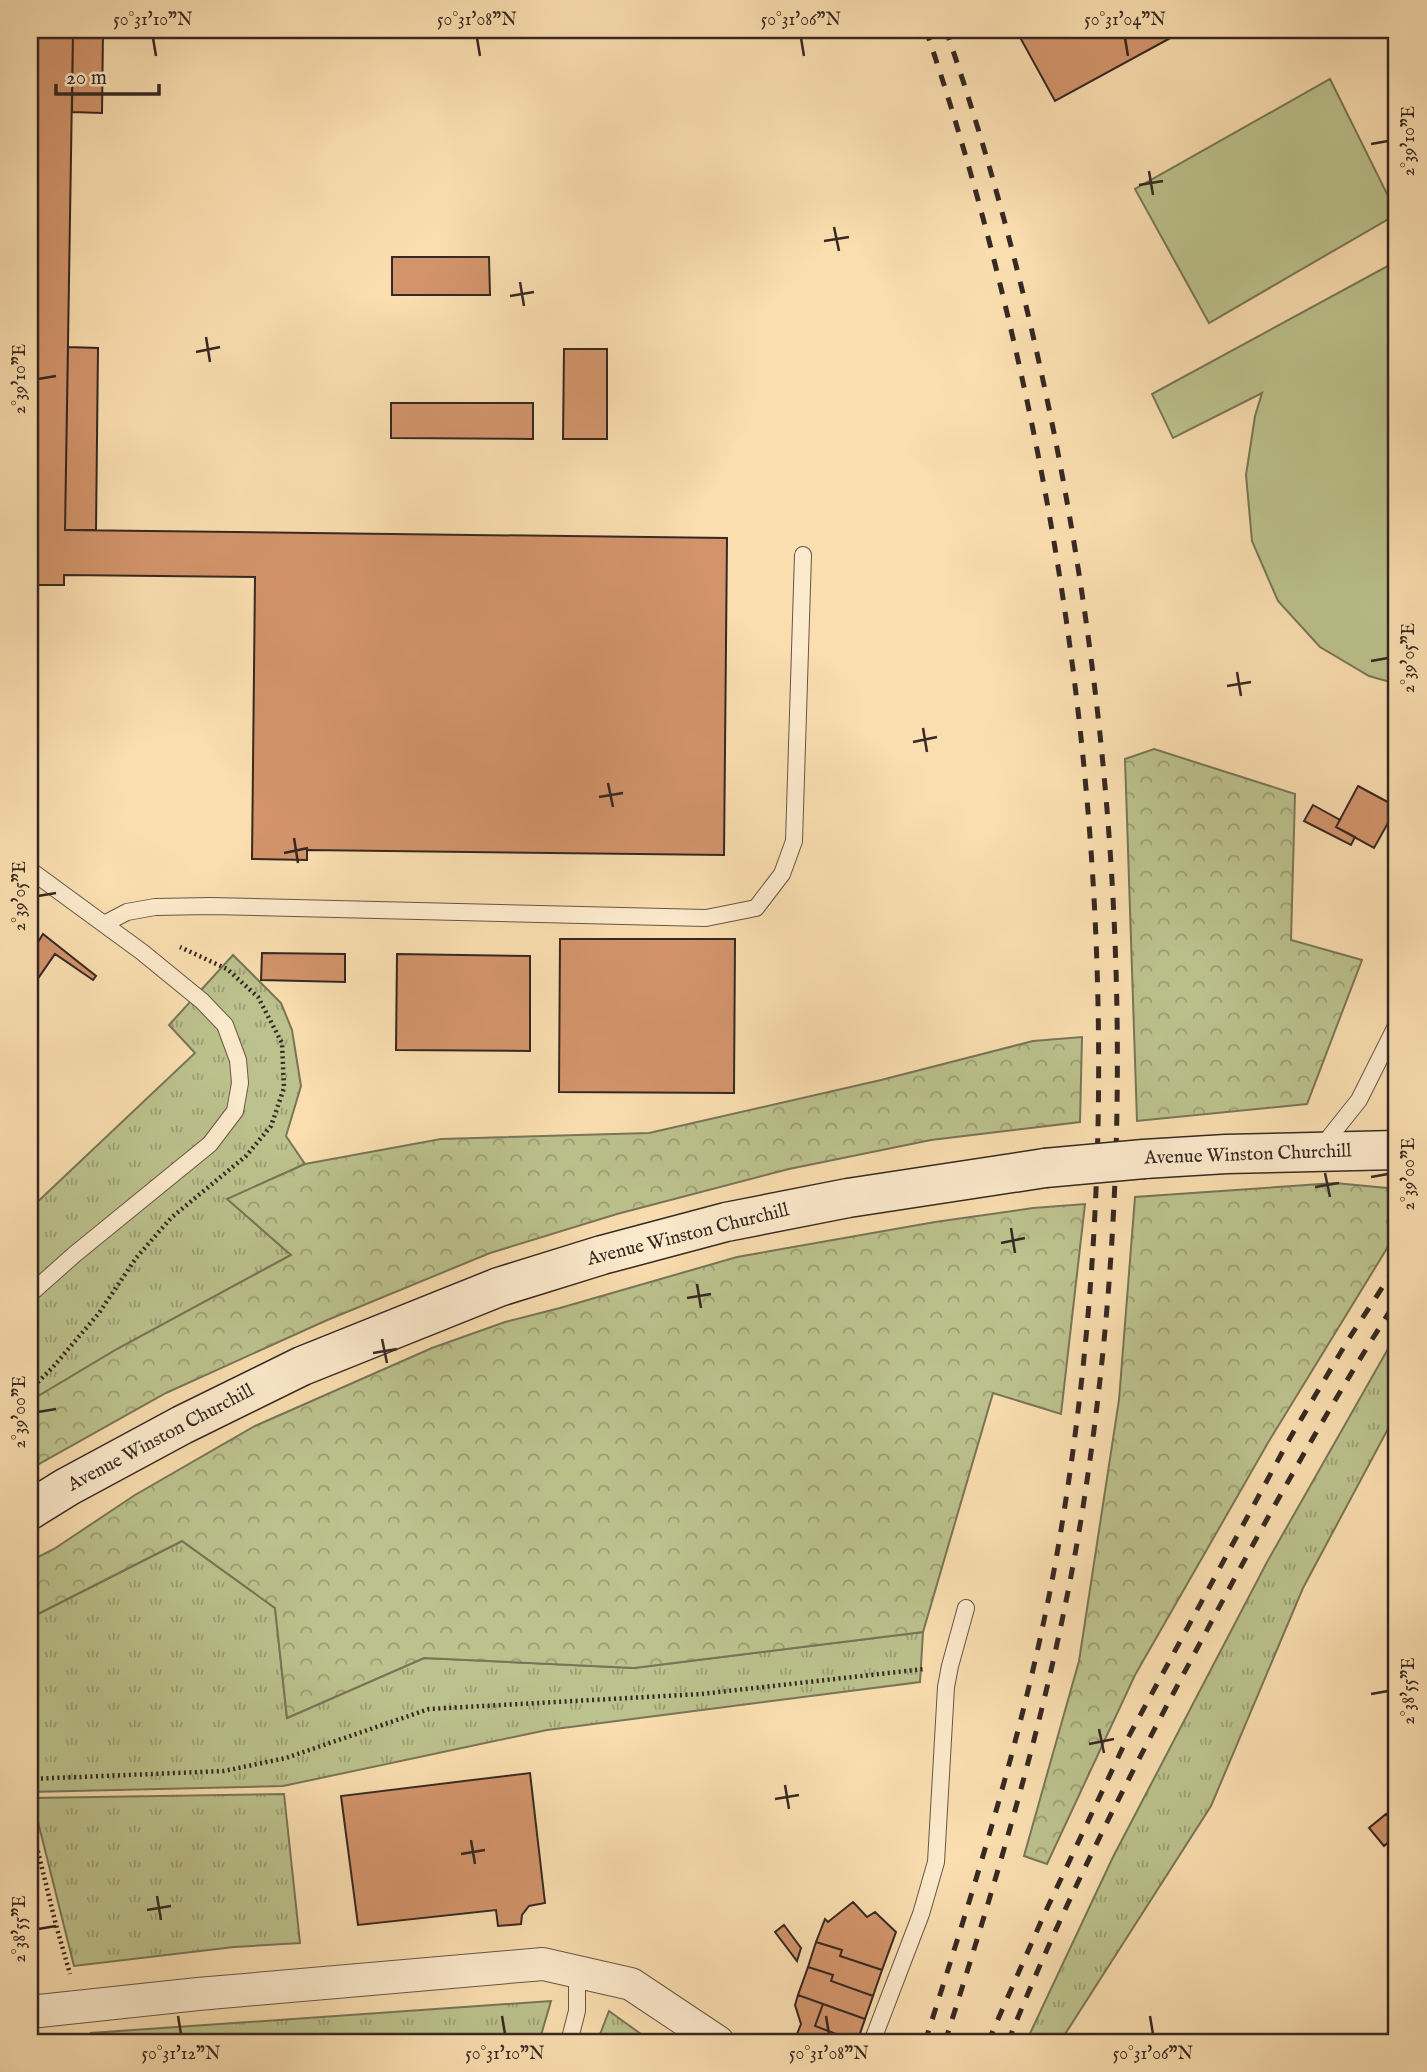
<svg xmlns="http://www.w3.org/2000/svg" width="1427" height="2072" font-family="'IM FELL English',serif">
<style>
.grass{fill:url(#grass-tufts);stroke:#797558;stroke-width:2}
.forest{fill:url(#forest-crowns);stroke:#797558;stroke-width:2}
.garden{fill:#bcc28d;stroke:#797558;stroke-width:2}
.building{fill:#d3946b;stroke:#362822;stroke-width:2}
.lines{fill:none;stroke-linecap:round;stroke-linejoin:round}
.service-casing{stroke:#675646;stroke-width:18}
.minor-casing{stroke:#675646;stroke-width:34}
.secondary-casing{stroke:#362822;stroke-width:41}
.path{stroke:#362822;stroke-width:4.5;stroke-dasharray:2 3.5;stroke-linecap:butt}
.service{stroke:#fceacc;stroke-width:16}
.minor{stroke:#fceacc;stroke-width:32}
.secondary{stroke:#fceacc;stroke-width:38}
.rail{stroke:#362822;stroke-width:5;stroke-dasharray:12 12;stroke-linecap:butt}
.secondary-bridge-casing{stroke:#362822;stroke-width:41;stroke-linecap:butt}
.secondary-bridge{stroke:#fceacc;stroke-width:38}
.ticks{fill:none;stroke:#362822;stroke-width:2.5}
.labels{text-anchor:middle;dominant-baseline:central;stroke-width:5;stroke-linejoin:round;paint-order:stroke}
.street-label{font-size:19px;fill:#362822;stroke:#fceacc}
.neatline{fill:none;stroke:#362822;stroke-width:2.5}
.ticks-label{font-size:18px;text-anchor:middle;fill:#362822}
</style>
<defs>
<pattern id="grass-tufts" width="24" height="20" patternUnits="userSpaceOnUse" patternTransform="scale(1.75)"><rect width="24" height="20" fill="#bcc28d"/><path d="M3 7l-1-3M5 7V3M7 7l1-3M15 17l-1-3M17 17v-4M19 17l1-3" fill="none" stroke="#9a9e73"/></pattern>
<pattern id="forest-crowns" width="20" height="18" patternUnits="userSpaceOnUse" patternTransform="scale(1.75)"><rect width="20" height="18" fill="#bcc28d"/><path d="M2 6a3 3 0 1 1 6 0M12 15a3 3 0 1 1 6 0" fill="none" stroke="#9a9e73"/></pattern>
</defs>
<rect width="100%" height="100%" fill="#fadeb0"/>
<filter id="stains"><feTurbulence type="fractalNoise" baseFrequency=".00286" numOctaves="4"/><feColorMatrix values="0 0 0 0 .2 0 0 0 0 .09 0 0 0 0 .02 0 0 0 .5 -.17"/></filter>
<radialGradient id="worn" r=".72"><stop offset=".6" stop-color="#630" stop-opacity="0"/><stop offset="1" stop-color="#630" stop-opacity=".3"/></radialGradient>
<path class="grass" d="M 233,955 L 281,1003 L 292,1030 L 301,1086 L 286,1136 L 305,1164 L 228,1199 L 291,1255 L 117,1349 L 30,1401 L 30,1209 L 195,1053 L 169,1025 Z
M 1397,1333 L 1397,1412 L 1303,1588 L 1211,1806 L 1060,2042 L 1026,2042 L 1113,1857 L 1267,1562 Z
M 182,1541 L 275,1608 L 287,1718 L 424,1658 L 634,1668 L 923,1632 L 920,1682 L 547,1730 L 283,1786 L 30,1792 L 30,1618 Z
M 284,1794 L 300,1943 L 234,1947 L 74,1966 L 32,1798 Z
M 551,2001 L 539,2042 L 94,2042 L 91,2033 Z
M 609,2011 L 652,2042 L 597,2042 Z"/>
<path class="forest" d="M 1154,749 L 1295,794 L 1291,940 L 1362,960 L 1307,1104 L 1137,1121 L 1125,759 Z
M 1082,1037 L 1080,1122 L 931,1140 L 789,1169 L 617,1214 L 490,1253 L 325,1321 L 166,1393 L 30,1469 L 30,1401 L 117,1349 L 291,1255 L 227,1199 L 305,1164 L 441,1139 L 649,1133 L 881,1080 L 1033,1041 Z
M 1335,1183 L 1397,1189 L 1397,1232 L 1269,1441 L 1135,1675 L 1047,1864 L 1024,1856 L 1079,1661 L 1119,1400 L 1135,1197 Z
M 1085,1204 L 1061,1414 L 993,1393 L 923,1632 L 634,1668 L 424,1658 L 287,1718 L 275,1608 L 182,1541 L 30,1618 L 30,1561 L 54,1549 L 135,1495 L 255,1426 L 432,1348 L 505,1322 L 560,1308 L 737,1257 L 935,1222 L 1033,1208 Z"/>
<path class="garden" d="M 1330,79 L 1397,214 L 1209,323 L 1135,189 Z
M 1397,261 L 1397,684 L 1369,676 L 1320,647 L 1278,601 L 1252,541 L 1246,475 L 1255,416 L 1262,393 L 1173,438 L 1152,394 Z"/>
<path class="building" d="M 30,30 L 73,30 L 65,530 L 727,538 L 724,855 L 307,850 L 307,860 L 252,859 L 255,577 L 64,575 L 64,585 L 30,585 Z
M 73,30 L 103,30 L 102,113 L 72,112 Z
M 1016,30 L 1185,30 L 1055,101 Z
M 392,257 L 489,257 L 490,295 L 392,295 Z
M 68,347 L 98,348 L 96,530 L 65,530 Z
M 564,349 L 607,349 L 607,439 L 563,439 Z
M 391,403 L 533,403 L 533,439 L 391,438 Z
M 1358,786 L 1397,807 L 1374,848 L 1336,827 Z
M 1313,805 L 1340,820 L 1336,827 L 1355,837 L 1351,845 L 1304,821 Z
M 43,934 L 96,976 L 93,980 L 55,954 L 30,990 L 30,937 L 38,942 Z
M 560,939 L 735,939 L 734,1093 L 559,1092 Z
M 262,953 L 345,954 L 345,982 L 261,980 Z
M 397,954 L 530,956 L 530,1051 L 396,1050 Z
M 530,1773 L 545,1903 L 529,1906 L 522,1915 L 521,1924 L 498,1926 L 496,1910 L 358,1925 L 341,1796 Z
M 1386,1814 L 1397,1827 L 1397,1835 L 1384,1846 L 1369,1828 Z
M 853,1902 L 867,1917 L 875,1912 L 896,1932 L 882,1970 L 840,1956 L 842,1950 L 816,1942 L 825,1919 L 828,1922 Z
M 784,1925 L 801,1948 L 797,1961 L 775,1932 Z
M 816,1942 L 842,1950 L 840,1956 L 882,1970 L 873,1996 L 831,1981 L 833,1975 L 808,1967 Z
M 808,1967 L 833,1975 L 831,1981 L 873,1996 L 865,2019 L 798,1995 Z
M 798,1995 L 823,2004 L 815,2026 L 857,2042 L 802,2042 L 795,2039 L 801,2024 L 795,2005 Z
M 823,2004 L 865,2019 L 857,2042 L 815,2026 Z"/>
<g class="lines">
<defs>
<path id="service" d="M 30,870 L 142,952 L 202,1001 L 225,1025 L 238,1060 L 240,1083 L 235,1111 L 210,1144 L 75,1254 L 30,1294
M 104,924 L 127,912 L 155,907 L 210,906 L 706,918 L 756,908 L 782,874 L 794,841 L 803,555
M 1320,1149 L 1359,1100 L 1397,1024
M 569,2042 L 577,2011 L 577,1972
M 872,2042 L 921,1914 L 936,1862 L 946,1687 L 950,1666 L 966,1608"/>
<path id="minor" d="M 30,2012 L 198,1994 L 543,1964 L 631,1984 L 718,2042"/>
<path id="secondary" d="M 1144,1159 L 1226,1154 L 1397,1150
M 30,1510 L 67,1487 L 182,1425 L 302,1366 L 499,1287 L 602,1255 L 726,1222 L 848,1198 L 1045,1168"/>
</defs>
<use href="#service" class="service-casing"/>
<use href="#minor" class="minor-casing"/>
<use href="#secondary" class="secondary-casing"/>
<path class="path" d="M 30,1390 L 53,1367 L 99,1313 L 136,1258 L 171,1218 L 246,1156 L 271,1126 L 284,1088 L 282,1043 L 258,997 L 227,969 L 180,947
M 30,1779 L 224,1771 L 286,1758 L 429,1709 L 701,1694 L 924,1669
M 30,1819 L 56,1925 L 70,1974"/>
<use href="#service" class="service"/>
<use href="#minor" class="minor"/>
<use href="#secondary" class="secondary"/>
<path class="rail" d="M 925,2042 C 975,1885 1025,1728 1055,1565 C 1129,1152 1106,725 1008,317 C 985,220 958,124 926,30
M 945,2042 C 1002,1862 1057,1681 1085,1494 C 1138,1146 1124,793 1057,448 C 1029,306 993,166 946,30
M 988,2042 L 1043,1917 L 1123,1747 L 1290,1438 L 1348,1340 L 1397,1265
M 1008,2042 C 1062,1906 1130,1774 1199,1645 C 1261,1528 1325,1412 1397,1300"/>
<defs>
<path id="secondary-bridge" d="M 1045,1168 L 1144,1159"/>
</defs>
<use href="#secondary-bridge" class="secondary-bridge-casing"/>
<use href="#secondary-bridge" class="secondary-bridge"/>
</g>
<path class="ticks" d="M 153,38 L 156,56M 477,38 L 480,56M 801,38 L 804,56M 1125,38 L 1128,56M 1371,144 L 1388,141M 1149,171 L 1153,195M 1139,185 L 1163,181M 834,227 L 839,251M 824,241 L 849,237M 520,282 L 524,306M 510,296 L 534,292M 206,337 L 210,362M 196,352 L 220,347M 38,379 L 56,376M 1371,661 L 1388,658M 1237,672 L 1241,696M 1227,686 L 1251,682M 923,728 L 927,752M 913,742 L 937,737M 608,783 L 613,807M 599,797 L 623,793M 294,838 L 298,863M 284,853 L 308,848M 38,896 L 56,893M 1325,1173 L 1330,1197M 1371,1177 L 1388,1174M 1315,1187 L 1339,1183M 1011,1228 L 1015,1253M 1001,1243 L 1025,1238M 697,1284 L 701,1308M 687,1298 L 711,1294M 382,1339 L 387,1363M 373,1353 L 397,1349M 38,1412 L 56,1409M 1371,1694 L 1388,1691M 1099,1729 L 1104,1753M 1089,1744 L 1114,1739M 785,1785 L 789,1809M 775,1799 L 799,1795M 471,1840 L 475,1864M 461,1854 L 485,1850M 157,1896 L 161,1920M 147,1910 L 171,1906M 38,1929 L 56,1926M 178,2016 L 181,2034M 502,2016 L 505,2034M 826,2016 L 829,2034M 1150,2016 L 1153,2034"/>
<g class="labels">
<g class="street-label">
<text transform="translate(1248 1155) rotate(-2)">Avenue Winston Churchill</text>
<text transform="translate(688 1235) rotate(-14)">Avenue Winston Churchill</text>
<text transform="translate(161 1438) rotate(-28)">Avenue Winston Churchill</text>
</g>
</g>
<rect width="1427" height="2072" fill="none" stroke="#fadeb0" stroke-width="77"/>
<path d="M56 84v10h103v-10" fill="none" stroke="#362822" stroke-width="3.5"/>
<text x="66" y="84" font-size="21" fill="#362822" stroke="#fceacc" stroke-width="5" paint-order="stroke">20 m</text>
<rect x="38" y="38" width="1350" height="1996" class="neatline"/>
<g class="ticks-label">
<text x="153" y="25">50°31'10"N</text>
<text x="477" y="25">50°31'08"N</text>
<text x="801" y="25">50°31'06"N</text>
<text x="1125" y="25">50°31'04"N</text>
<text transform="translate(1408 141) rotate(-90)" y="6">2°39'10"E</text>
<text transform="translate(19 379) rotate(-90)" y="6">2°39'10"E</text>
<text transform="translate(1408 658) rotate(-90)" y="6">2°39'05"E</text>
<text transform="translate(19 896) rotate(-90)" y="6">2°39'05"E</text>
<text transform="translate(1408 1174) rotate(-90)" y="6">2°39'00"E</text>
<text transform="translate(19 1412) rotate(-90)" y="6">2°39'00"E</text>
<text transform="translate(1408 1691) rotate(-90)" y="6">2°38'55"E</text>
<text transform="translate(19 1929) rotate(-90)" y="6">2°38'55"E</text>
<text x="181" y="2059">50°31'12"N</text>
<text x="505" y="2059">50°31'10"N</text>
<text x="829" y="2059">50°31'08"N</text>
<text x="1153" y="2059">50°31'06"N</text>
</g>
<rect width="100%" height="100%" filter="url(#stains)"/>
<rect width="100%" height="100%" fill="url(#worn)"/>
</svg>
